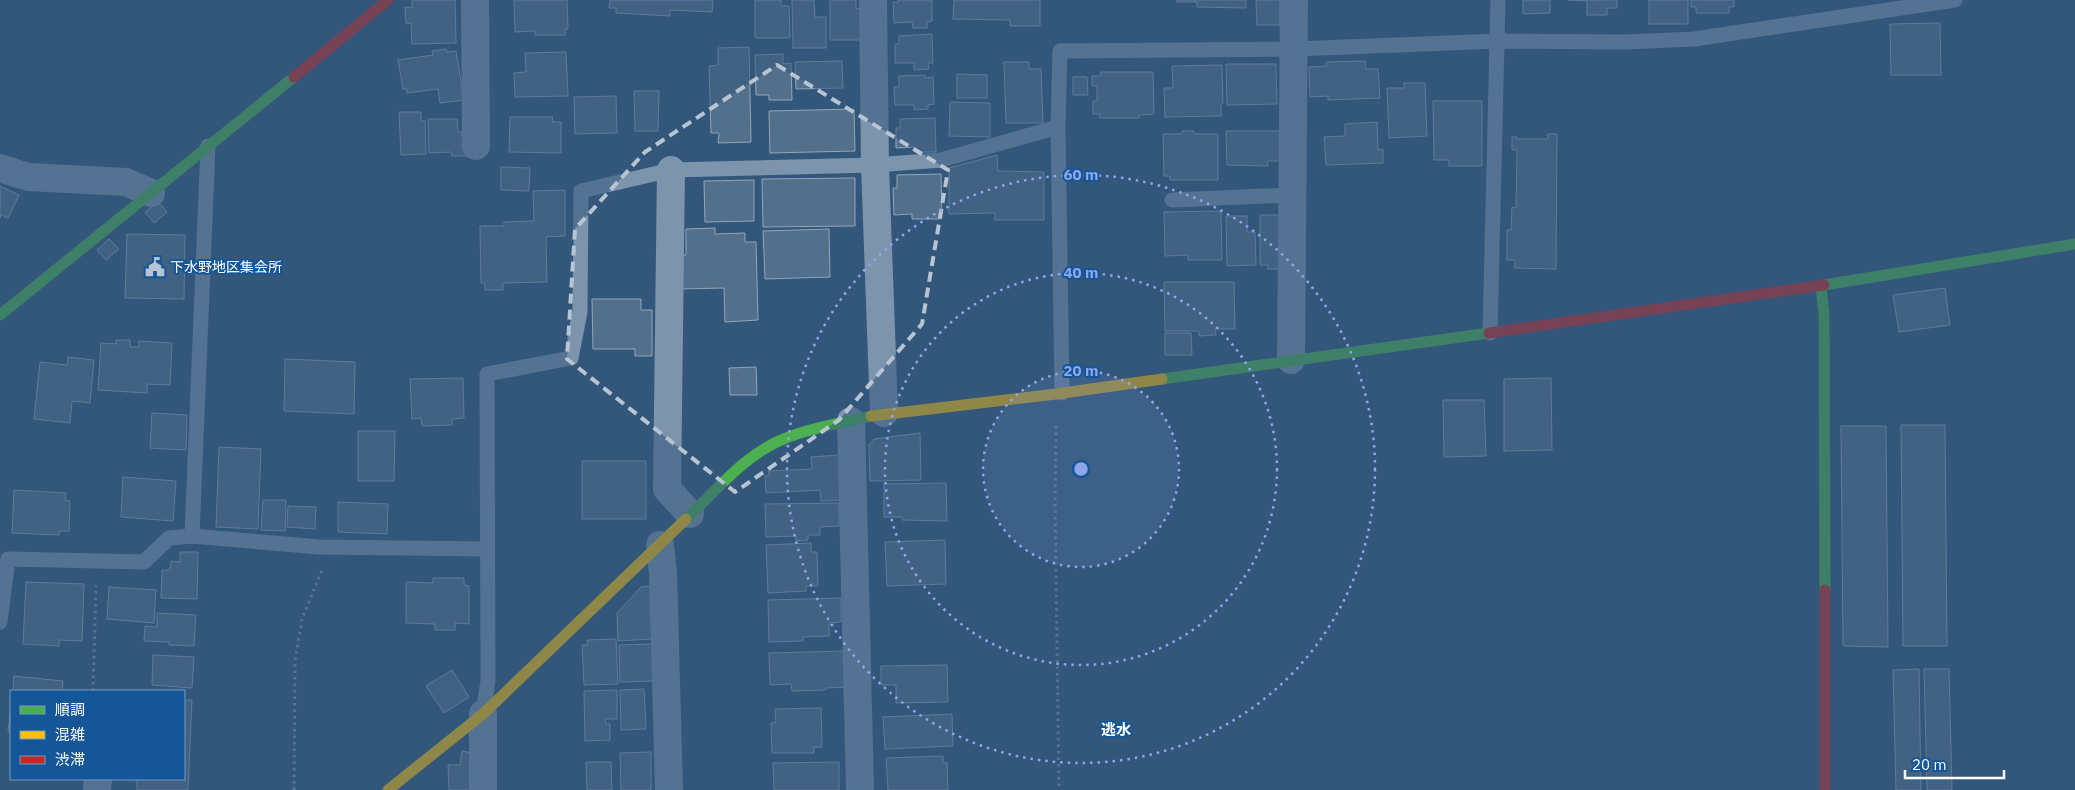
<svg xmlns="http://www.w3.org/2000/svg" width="2075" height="790" font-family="'IBM Plex Sans','Noto Sans JP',sans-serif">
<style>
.building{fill:#526f8b;stroke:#92a6ba}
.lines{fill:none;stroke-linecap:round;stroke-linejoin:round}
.path{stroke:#7d94ad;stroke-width:3;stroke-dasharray:2.5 4;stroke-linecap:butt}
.lane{stroke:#7d94ad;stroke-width:15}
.street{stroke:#7d94ad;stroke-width:28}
.fast{stroke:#4caf50;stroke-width:11}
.slow{stroke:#ffc107;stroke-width:11}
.jam{stroke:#c62828;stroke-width:11}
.marked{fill:none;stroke:#b8c4d1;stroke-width:4;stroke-dasharray:10 6;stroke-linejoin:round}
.ring{fill:none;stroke:#8ea6ec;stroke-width:2.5;stroke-dasharray:2.5 5}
.labels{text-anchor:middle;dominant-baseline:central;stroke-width:4;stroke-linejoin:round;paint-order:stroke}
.poi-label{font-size:14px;fill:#fff;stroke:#155699;text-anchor:start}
.neighbourhood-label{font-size:15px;font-weight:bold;fill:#fff;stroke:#155699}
.centre{fill:#8ea6ec;stroke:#155699;stroke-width:2.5}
.ring-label{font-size:15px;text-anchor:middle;font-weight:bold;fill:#8ea6ec;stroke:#155699;stroke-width:4;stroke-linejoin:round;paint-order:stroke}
</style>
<rect width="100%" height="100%" fill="#33577b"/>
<path class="building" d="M 412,0 L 455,0 L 456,43 L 412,44 L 411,23 L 406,24 L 405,7 L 412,8 Z
M 514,0 L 567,0 L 568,29 L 565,30 L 565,35 L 535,35 L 535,31 L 515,32 Z
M 610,0 L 713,0 L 712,12 L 670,10 L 670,16 L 616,13 L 616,8 L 609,8 Z
M 755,0 L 781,0 L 781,6 L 789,6 L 790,38 L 755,38 Z
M 792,0 L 814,0 L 815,17 L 826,17 L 826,48 L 793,48 Z
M 830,0 L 856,0 L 856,9 L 862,8 L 862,40 L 830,40 Z
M 898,0 L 932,0 L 932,21 L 927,22 L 927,28 L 913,28 L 912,22 L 894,23 L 893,2 L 898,3 Z
M 954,0 L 1040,0 L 1040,26 L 1010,26 L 1010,20 L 953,19 Z
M 1177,0 L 1246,0 L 1246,8 L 1197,7 L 1197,2 L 1177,2 Z
M 1256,0 L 1280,0 L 1280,25 L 1257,25 Z
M 1523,0 L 1550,0 L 1550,13 L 1523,14 Z
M 1568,0 L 1617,0 L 1617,8 L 1607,8 L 1607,15 L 1587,15 L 1587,1 Z
M 1649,0 L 1688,0 L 1688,24 L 1649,24 Z
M 1691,0 L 1734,0 L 1734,7 L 1729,7 L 1729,13 L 1696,13 L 1696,7 L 1691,7 Z
M 1940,23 L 1941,75 L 1891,75 L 1890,24 Z
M 932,34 L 933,63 L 928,63 L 929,69 L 914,70 L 914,63 L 895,63 L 895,44 L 899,44 L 899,36 Z
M 749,47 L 751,142 L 718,143 L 719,133 L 711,133 L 709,66 L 718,65 L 718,48 Z
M 446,49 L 447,52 L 456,51 L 464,100 L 440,103 L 438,89 L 407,93 L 407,89 L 403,89 L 398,60 L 433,55 L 432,51 Z
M 566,52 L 568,96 L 515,97 L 514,73 L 526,72 L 525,53 Z
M 783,54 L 783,64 L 791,63 L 792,100 L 769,100 L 769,95 L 756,95 L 755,55 Z
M 842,61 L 843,88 L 796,89 L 795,62 Z
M 1365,61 L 1366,69 L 1378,69 L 1380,98 L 1328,100 L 1328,96 L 1310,97 L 1309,67 L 1326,66 L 1326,62 Z
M 1004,62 L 1029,62 L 1029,69 L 1041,69 L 1043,123 L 1006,123 Z
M 1226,64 L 1276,64 L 1277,104 L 1227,105 Z
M 1222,65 L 1223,103 L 1221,104 L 1221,116 L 1165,117 L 1164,88 L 1173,88 L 1172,66 Z
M 1101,72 L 1153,72 L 1154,114 L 1139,115 L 1139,118 L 1100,118 L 1100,114 L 1093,114 L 1093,101 L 1097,101 L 1097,86 L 1092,86 L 1092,76 L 1100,76 Z
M 957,74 L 987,75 L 987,98 L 957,98 Z
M 925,75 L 925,78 L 933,77 L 934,104 L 928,105 L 928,109 L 914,110 L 914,105 L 895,105 L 894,87 L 899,87 L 899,76 Z
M 1073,77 L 1087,77 L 1088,95 L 1073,95 Z
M 1404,83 L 1425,83 L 1427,136 L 1389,138 L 1387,88 L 1404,88 Z
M 634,91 L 659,91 L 658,131 L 635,131 Z
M 616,96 L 617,133 L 575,134 L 574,97 Z
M 1433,101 L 1482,101 L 1482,166 L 1449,166 L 1449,160 L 1434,160 Z
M 950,102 L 990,103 L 990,137 L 949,136 Z
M 854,109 L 855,151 L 770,153 L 769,111 Z
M 399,112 L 421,112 L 421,121 L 425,121 L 426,154 L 401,155 Z
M 510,117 L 553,117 L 552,122 L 561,122 L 561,153 L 509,152 Z
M 935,118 L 936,152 L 915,152 L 914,147 L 896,148 L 896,128 L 900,128 L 900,119 Z
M 428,119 L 457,119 L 458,132 L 462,132 L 462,138 L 468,138 L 468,156 L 452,156 L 451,152 L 429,153 Z
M 1377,122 L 1378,150 L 1383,149 L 1383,163 L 1326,165 L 1324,137 L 1345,136 L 1345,124 Z
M 1182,131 L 1194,131 L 1194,134 L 1218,134 L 1218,180 L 1170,180 L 1170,176 L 1164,176 L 1163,134 L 1182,134 Z
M 1226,131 L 1281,131 L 1281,161 L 1267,161 L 1268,166 L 1227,165 Z
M 1548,134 L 1557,134 L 1556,269 L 1515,268 L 1515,260 L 1507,260 L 1507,230 L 1511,230 L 1512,207 L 1516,208 L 1517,150 L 1512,150 L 1512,137 L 1517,137 L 1517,139 L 1548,139 Z
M 997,155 L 998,171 L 1044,172 L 1044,220 L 995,220 L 995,213 L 949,214 L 949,168 Z
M 501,167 L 530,168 L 529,191 L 501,190 Z
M 941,174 L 942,219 L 912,219 L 912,214 L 894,215 L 893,188 L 897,188 L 897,175 Z
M 855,178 L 855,226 L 763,227 L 762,179 Z
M 754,180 L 754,221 L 705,222 L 704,181 Z
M 0,186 L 19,195 L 8,218 L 1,215 L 0,218 Z
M 565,190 L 565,236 L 546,237 L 547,282 L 503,283 L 503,290 L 485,290 L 485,283 L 481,283 L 480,226 L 504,226 L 504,222 L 534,221 L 533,191 Z
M 158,202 L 167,212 L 154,223 L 145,212 Z
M 1221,211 L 1222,260 L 1188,260 L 1188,255 L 1165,256 L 1164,212 Z
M 1260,215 L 1278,215 L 1283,220 L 1283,269 L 1268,269 L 1268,265 L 1260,265 Z
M 1226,216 L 1247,216 L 1247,232 L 1255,232 L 1256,265 L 1227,266 Z
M 715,228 L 715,234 L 745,233 L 745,242 L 756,242 L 758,320 L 725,322 L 724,288 L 681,289 L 680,255 L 686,255 L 686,229 Z
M 829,229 L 830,277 L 765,279 L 763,231 Z
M 127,234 L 185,235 L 184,299 L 125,298 Z
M 109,239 L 119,249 L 106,260 L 97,250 Z
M 1164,282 L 1234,282 L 1235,329 L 1215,329 L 1216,335 L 1199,336 L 1199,331 L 1165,331 Z
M 1945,288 L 1950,325 L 1899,332 L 1893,295 Z
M 592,299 L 641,299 L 641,310 L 652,310 L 652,356 L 635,356 L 635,349 L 593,349 Z
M 1165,333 L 1191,333 L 1192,355 L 1165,355 Z
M 116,340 L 130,340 L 130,347 L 139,347 L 139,341 L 172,343 L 170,385 L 147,384 L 147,393 L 98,390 L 101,343 L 116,344 Z
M 68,357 L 94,360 L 90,403 L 72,401 L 70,423 L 34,419 L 40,362 L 67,365 Z
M 285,359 L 355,362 L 354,414 L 284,411 Z
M 756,367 L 757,395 L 730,395 L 729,368 Z
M 463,378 L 464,418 L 452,419 L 452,425 L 422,426 L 421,418 L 412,419 L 410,379 Z
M 1551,378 L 1552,450 L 1504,451 L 1504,379 Z
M 1443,400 L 1484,400 L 1486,456 L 1444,457 Z
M 152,413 L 187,415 L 186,450 L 150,448 Z
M 1901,425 L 1945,425 L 1947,646 L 1903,646 Z
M 1841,426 L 1886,426 L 1888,647 L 1843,646 Z
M 358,431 L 395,431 L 394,481 L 358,481 Z
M 920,433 L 921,480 L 870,481 L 869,445 L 874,439 Z
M 219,447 L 261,449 L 258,529 L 216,527 Z
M 839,455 L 841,500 L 821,501 L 820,490 L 766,493 L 765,476 L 769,476 L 769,471 L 812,469 L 811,457 Z
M 582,461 L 646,461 L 646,519 L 582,519 Z
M 123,477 L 176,481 L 173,521 L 121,517 Z
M 946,483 L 947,521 L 902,520 L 902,517 L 884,517 L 884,484 Z
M 14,490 L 66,493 L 65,500 L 70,501 L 69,531 L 59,531 L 59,535 L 12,533 Z
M 263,500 L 286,500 L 285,531 L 261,530 Z
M 338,502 L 388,504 L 387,534 L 338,532 Z
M 839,503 L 839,526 L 820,527 L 820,535 L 808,535 L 808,540 L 796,541 L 796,536 L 766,537 L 765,504 Z
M 288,506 L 316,507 L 315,529 L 287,527 Z
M 945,540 L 946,584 L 887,586 L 885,542 Z
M 811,543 L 811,552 L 817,552 L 818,586 L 806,586 L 806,591 L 768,593 L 766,545 Z
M 180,552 L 198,552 L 197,599 L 161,598 L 162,570 L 170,570 L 171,561 L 180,562 Z
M 433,578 L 464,578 L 464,585 L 469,586 L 469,624 L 455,623 L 455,630 L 435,630 L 435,624 L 406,623 L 406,582 L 433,583 Z
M 26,582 L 84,584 L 82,641 L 59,640 L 59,646 L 23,644 Z
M 650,586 L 652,639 L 618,641 L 617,613 L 641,587 Z
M 109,587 L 156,590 L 154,623 L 107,619 Z
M 841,598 L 841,622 L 829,623 L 829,636 L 803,637 L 803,641 L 769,642 L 768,600 Z
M 157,613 L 196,615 L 194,646 L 169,645 L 169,642 L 144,641 L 145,626 L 157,627 Z
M 616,639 L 618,684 L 584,685 L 582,645 L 588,645 L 587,640 Z
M 653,644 L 655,681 L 620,682 L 619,645 Z
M 846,651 L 847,687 L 826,688 L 826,690 L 792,691 L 791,684 L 770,685 L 769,653 Z
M 153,655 L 194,657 L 192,688 L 152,685 Z
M 947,665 L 948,702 L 896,703 L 896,685 L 881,685 L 881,666 Z
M 1919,669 L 1921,790 L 1896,790 L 1893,670 Z
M 1924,669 L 1949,669 L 1952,790 L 1927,790 Z
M 452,670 L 469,697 L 444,713 L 426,686 Z
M 14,676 L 63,681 L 62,691 L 13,691 Z
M 644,689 L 646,729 L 621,730 L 620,690 Z
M 617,690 L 617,719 L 605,719 L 606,724 L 610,724 L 610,740 L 585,741 L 584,691 Z
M 184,700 L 192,700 L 188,790 L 137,790 L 137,780 L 123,779 L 184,779 Z
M 11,704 L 11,732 L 8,732 Z
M 821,708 L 822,747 L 814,747 L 814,753 L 772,753 L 771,723 L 776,722 L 775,709 Z
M 952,714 L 953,746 L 885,749 L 883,717 Z
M 462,751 L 472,753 L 473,790 L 449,790 L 448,765 L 460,765 Z
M 651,752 L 651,790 L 621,790 L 620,753 Z
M 943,756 L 943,763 L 947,763 L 948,790 L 888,790 L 886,758 Z
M 586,762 L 611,762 L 612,790 L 587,790 Z
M 839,762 L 839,790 L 774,790 L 773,763 Z"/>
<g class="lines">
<path class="path" d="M 1056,426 L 1055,502 L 1059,790
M 93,691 L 96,585
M 294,790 L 295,661 L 302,619 L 322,570"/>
<path class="lane" d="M 1172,200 L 1293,195
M 1490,333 L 1498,0
M 1062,393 L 1058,127 L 1060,51 L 1295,49 L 1498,41 L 1625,42 L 1694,39 L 1955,0
M 192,536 L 208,146
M 0,622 L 8,559 L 144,562 L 169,538 L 192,536 L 319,547 L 487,549
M 483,713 L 488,681 L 487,374 L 571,358 L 580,312 L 581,191 L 671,170 L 875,165 L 941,160 L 1058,127"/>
<path class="street" d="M 475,0 L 476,146
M 873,0 L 875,165 L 884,413
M 0,168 L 28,177 L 126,182 L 151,193
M 671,170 L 667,489 L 690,514
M 1291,360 L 1294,0
M 851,421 L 860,790
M 660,545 L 663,573 L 669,790
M 483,714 L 483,790
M 97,790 L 98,779"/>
<path class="fast" d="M 1824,285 L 2075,244
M 1821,286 L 1824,314 L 1825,590
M 0,315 L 294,77
M 1162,379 L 1489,333
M 686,519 C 716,491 746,453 786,438 C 813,427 843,423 871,416"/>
<path class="slow" d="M 871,416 L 1056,394 L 1162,379
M 388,790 L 483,714 L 686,519"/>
<path class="jam" d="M 294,77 L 388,0
M 1489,333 L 1824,285
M 1825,590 L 1825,790"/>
</g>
<path d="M0 0H2075V790H0ZM 777,65 L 948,170 L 922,324 L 839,420 L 735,492 L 567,359 L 575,229 L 645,152 Z" fill="#33577b" fill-opacity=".55" fill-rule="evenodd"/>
<path class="marked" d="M 777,65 L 948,170 L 922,324 L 839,420 L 735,492 L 567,359 L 575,229 L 645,152 Z"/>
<circle cx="1081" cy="469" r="98" fill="#8ea6ec" fill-opacity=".12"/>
<g class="ring">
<circle cx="1081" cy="469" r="98"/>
<circle cx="1081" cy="469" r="196"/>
<circle cx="1081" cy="469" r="294"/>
</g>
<defs>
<symbol id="civic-bare" viewBox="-9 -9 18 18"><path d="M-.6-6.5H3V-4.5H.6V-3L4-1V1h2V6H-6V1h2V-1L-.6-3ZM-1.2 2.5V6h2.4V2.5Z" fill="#b8c4d1" stroke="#155699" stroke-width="2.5" paint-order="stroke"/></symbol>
</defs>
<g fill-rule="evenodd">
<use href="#civic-bare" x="141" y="253" width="28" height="28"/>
</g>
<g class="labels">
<g class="poi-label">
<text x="170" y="267">下水野地区集会所</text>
</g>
<g class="neighbourhood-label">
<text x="1116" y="729">逃水</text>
</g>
</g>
<circle cx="1081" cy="469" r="8" class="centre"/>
<g class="ring-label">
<text x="1081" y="180">60 m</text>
<text x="1081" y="278">40 m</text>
<text x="1081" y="376">20 m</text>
</g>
<rect x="10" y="690" width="175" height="90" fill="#155699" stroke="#739ac2"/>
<rect x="20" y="706" width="25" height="8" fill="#4caf50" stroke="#739ac2"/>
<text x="55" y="715" font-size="15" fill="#ffffff">順調</text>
<rect x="20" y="731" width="25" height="8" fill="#ffc107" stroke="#739ac2"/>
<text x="55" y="740" font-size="15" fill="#ffffff">混雑</text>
<rect x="20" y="756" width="25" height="8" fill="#c62828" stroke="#739ac2"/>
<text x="55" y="765" font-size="15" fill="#ffffff">渋滞</text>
<path d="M1905 770v8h99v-8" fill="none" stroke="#ffffff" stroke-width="2.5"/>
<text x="1912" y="770" font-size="15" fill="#ffffff" stroke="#155699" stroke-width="4" paint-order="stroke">20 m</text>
</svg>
